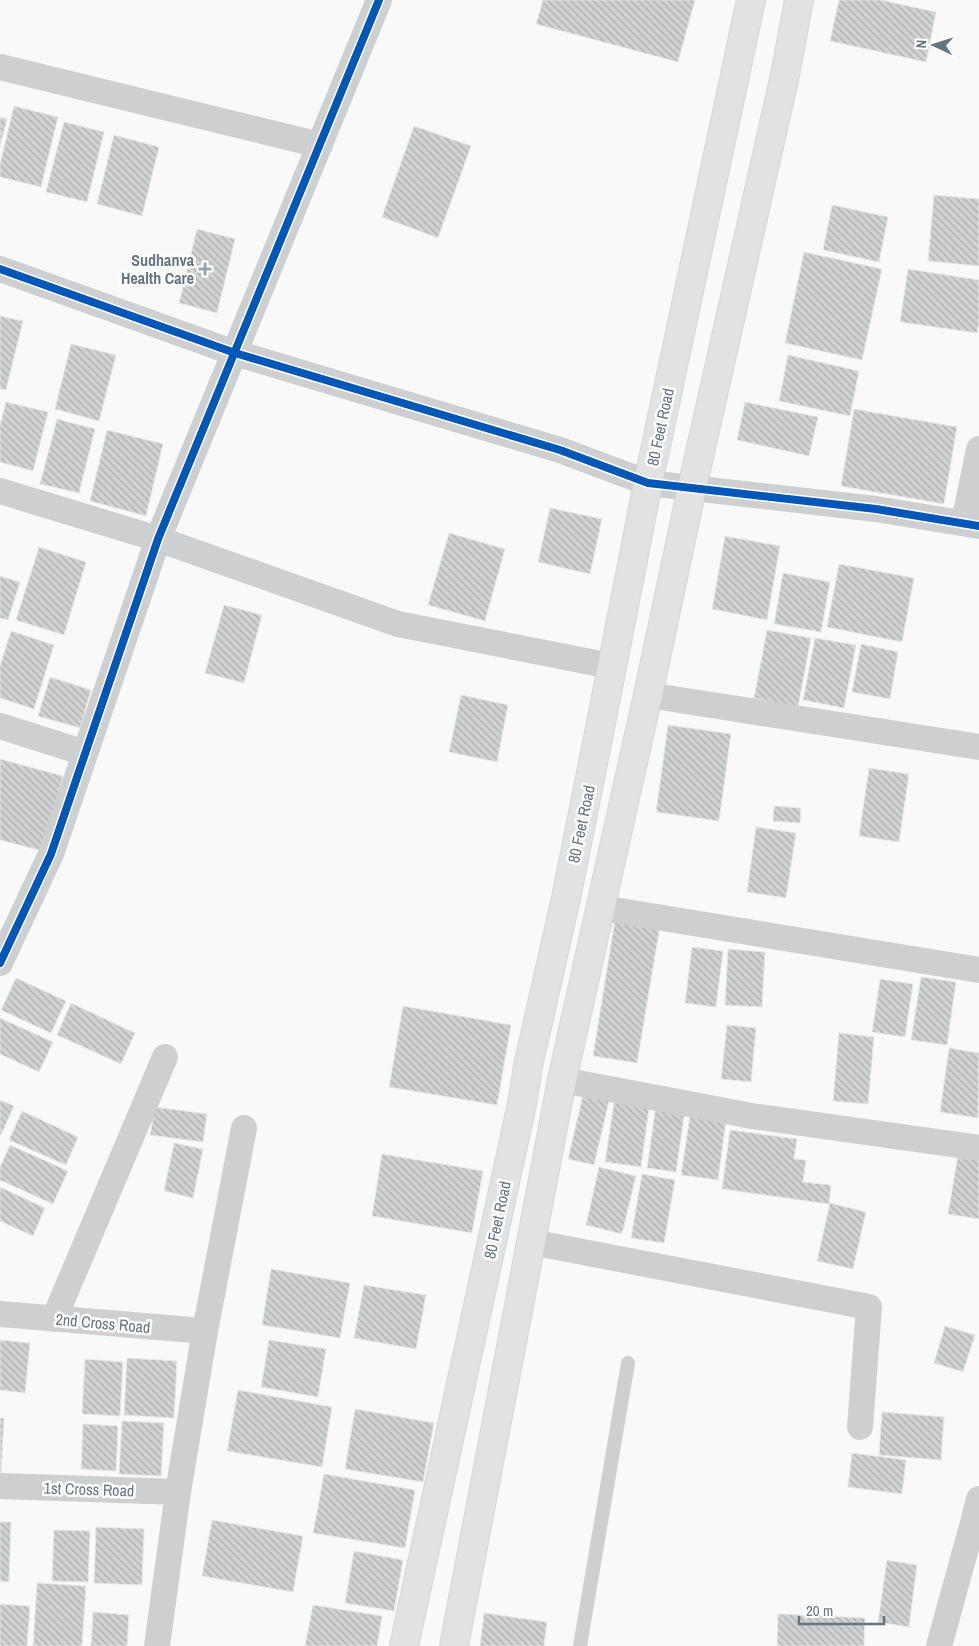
<svg xmlns="http://www.w3.org/2000/svg" width="979" height="1646" font-family="'Archivo Narrow',sans-serif">
<style>
.building{fill:url(#building-back-hatch);stroke:#e8e8e8}
.lines{fill:none;stroke-linecap:round;stroke-linejoin:round}
.secondary-casing{stroke:#d5d6d7;stroke-width:30}
.lane{stroke:#cecfd0;stroke-width:14}
.street{stroke:#cecfd0;stroke-width:26}
.secondary{stroke:#e1e2e2;stroke-width:28}
.cycleway-casing{stroke:#fff;stroke-width:11}
.cycleway{stroke:#0057b8;stroke-width:8}
.poi-dot{fill:#99a4ac;stroke:#fff;stroke-width:2}
.labels{text-anchor:middle;dominant-baseline:central;stroke-width:5;stroke-linejoin:round;paint-order:stroke}
.poi-label{font-size:16px;font-weight:bold;fill:#657683;stroke:#fff;text-anchor:end}
.street-label{font-size:16px;fill:#657683;stroke:#fff}
</style>
<defs>
<pattern id="building-back-hatch" width="6" height="6" patternUnits="userSpaceOnUse" patternTransform="scale(1.25)"><rect width="6" height="6" fill="#d0d2d3"/><path d="M-1 5l2 2M0 0l6 6M5-1l2 2" fill="none" stroke="#acafb1"/></pattern>
</defs>
<rect width="100%" height="100%" fill="#f9f9f9"/>
<path class="building" d="M 543,0 L 695,0 L 678,62 L 536,24 Z
M 839,0 L 881,0 L 936,12 L 926,62 L 830,41 Z
M 14,106 L 58,117 L 41,187 L 0,177 L 0,164 Z
M 0,117 L 7,119 L 0,146 Z
M 64,122 L 104,132 L 87,202 L 46,192 Z
M 414,126 L 471,146 L 438,238 L 382,217 Z
M 114,135 L 159,147 L 142,216 L 97,204 Z
M 934,195 L 979,199 L 979,266 L 928,261 Z
M 832,205 L 888,217 L 879,262 L 823,250 Z
M 197,229 L 235,239 L 217,313 L 179,303 Z
M 804,252 L 882,269 L 862,360 L 785,343 Z
M 908,269 L 979,280 L 979,322 L 977,333 L 900,322 Z
M 0,316 L 23,321 L 6,390 L 0,389 Z
M 71,344 L 116,355 L 99,421 L 55,409 Z
M 788,355 L 859,371 L 850,416 L 779,401 Z
M 6,402 L 48,412 L 33,471 L 0,462 L 0,425 Z
M 745,402 L 818,417 L 809,456 L 737,440 Z
M 854,409 L 957,427 L 944,504 L 841,486 Z
M 57,419 L 95,429 L 79,493 L 40,484 Z
M 107,430 L 163,444 L 146,516 L 90,501 Z
M 550,508 L 602,519 L 590,574 L 538,562 Z
M 449,533 L 505,549 L 485,621 L 428,605 Z
M 725,536 L 780,546 L 767,620 L 712,609 Z
M 39,547 L 86,562 L 64,635 L 16,620 Z
M 839,564 L 914,578 L 902,642 L 827,627 Z
M 783,573 L 830,582 L 821,632 L 774,624 Z
M 0,576 L 20,582 L 8,620 L 0,618 Z
M 224,605 L 262,615 L 244,683 L 205,673 Z
M 767,630 L 811,638 L 798,707 L 754,698 Z
M 11,631 L 54,645 L 34,709 L 0,698 L 0,666 Z
M 815,638 L 856,645 L 844,708 L 803,700 Z
M 861,644 L 898,652 L 890,699 L 852,692 Z
M 50,677 L 91,690 L 80,728 L 38,716 Z
M 461,695 L 508,705 L 497,762 L 449,752 Z
M 668,725 L 731,734 L 719,821 L 656,812 Z
M 0,759 L 63,776 L 43,851 L 0,840 Z
M 869,768 L 909,774 L 899,842 L 859,836 Z
M 774,806 L 801,808 L 800,823 L 773,821 Z
M 756,827 L 796,833 L 786,898 L 747,892 Z
M 615,919 L 660,926 L 637,1063 L 593,1056 Z
M 692,947 L 723,951 L 716,1007 L 685,1003 Z
M 728,949 L 765,952 L 762,1007 L 725,1005 Z
M 921,977 L 956,982 L 947,1045 L 911,1040 Z
M 16,978 L 66,1001 L 51,1033 L 1,1010 Z
M 880,979 L 913,984 L 905,1037 L 872,1032 Z
M 71,1003 L 135,1033 L 121,1064 L 57,1035 Z
M 403,1006 L 511,1025 L 497,1105 L 389,1087 Z
M 0,1018 L 53,1042 L 39,1072 L 0,1054 Z
M 727,1025 L 756,1028 L 751,1082 L 721,1079 Z
M 839,1033 L 874,1037 L 868,1104 L 833,1101 Z
M 949,1048 L 979,1053 L 978,1118 L 940,1112 Z
M 583,1095 L 609,1101 L 594,1165 L 568,1159 Z
M 615,1096 L 650,1101 L 641,1167 L 605,1162 Z
M 0,1100 L 14,1106 L 1,1135 L 0,1134 Z
M 656,1105 L 685,1110 L 676,1172 L 647,1168 Z
M 155,1107 L 207,1114 L 203,1142 L 150,1135 Z
M 22,1111 L 78,1137 L 66,1165 L 9,1140 Z
M 690,1116 L 726,1121 L 718,1180 L 681,1175 Z
M 730,1130 L 797,1139 L 794,1159 L 806,1160 L 803,1182 L 831,1185 L 829,1204 L 722,1189 Z
M 174,1143 L 203,1149 L 193,1198 L 164,1191 Z
M 10,1145 L 68,1171 L 53,1204 L 0,1180 L 0,1167 Z
M 382,1154 L 483,1171 L 472,1233 L 372,1216 Z
M 958,1155 L 979,1159 L 979,1219 L 948,1214 Z
M 599,1167 L 636,1176 L 622,1234 L 586,1225 Z
M 642,1174 L 675,1180 L 664,1243 L 631,1238 Z
M 0,1187 L 45,1208 L 33,1236 L 0,1221 Z
M 830,1203 L 866,1212 L 853,1269 L 817,1261 Z
M 271,1269 L 350,1283 L 340,1338 L 262,1325 Z
M 364,1285 L 426,1295 L 416,1349 L 354,1338 Z
M 945,1326 L 975,1335 L 963,1372 L 934,1363 Z
M 0,1340 L 30,1343 L 25,1393 L 0,1390 Z
M 269,1340 L 326,1349 L 318,1397 L 261,1387 Z
M 127,1358 L 177,1361 L 174,1418 L 124,1415 Z
M 85,1359 L 123,1362 L 120,1416 L 82,1414 Z
M 238,1390 L 332,1407 L 322,1467 L 227,1451 Z
M 355,1409 L 434,1423 L 423,1482 L 345,1469 Z
M 882,1412 L 944,1417 L 941,1460 L 879,1455 Z
M 0,1418 L 4,1418 L 1,1474 L 0,1474 Z
M 122,1421 L 164,1423 L 161,1476 L 119,1474 Z
M 83,1424 L 118,1426 L 116,1471 L 81,1469 Z
M 852,1453 L 906,1460 L 902,1494 L 848,1487 Z
M 324,1474 L 415,1490 L 405,1548 L 313,1533 Z
M 212,1520 L 303,1536 L 293,1592 L 202,1576 Z
M 0,1522 L 11,1522 L 9,1582 L 0,1581 Z
M 96,1527 L 144,1529 L 142,1585 L 94,1583 Z
M 54,1530 L 90,1531 L 88,1582 L 52,1581 Z
M 354,1551 L 403,1560 L 394,1611 L 345,1603 Z
M 887,1560 L 917,1565 L 909,1627 L 878,1622 Z
M 37,1583 L 86,1586 L 82,1646 L 33,1646 Z
M 0,1604 L 30,1606 L 27,1646 L 0,1646 Z
M 313,1605 L 382,1616 L 377,1646 L 305,1646 Z
M 93,1612 L 129,1615 L 127,1646 L 91,1646 Z
M 484,1613 L 547,1622 L 544,1646 L 480,1646 Z
M 778,1614 L 865,1618 L 864,1646 L 777,1646 Z"/>
<g class="lines">
<defs>
<path id="secondary" d="M 404,1646 L 522,1104 L 528,1066 L 566,898 L 600,728 L 648,483 L 751,0
M 454,1646 L 562,1080 L 648,695 L 692,488 L 785,75 L 799,0"/>
</defs>
<use href="#secondary" class="secondary-casing"/>
<path class="lane" d="M 580,1646 L 628,1363"/>
<path class="street" d="M 0,67 L 320,145
M 0,269 L 235,353 L 560,450 L 648,483 L 876,509 L 979,526
M 0,491 L 158,539 L 398,624 L 611,666
M 964,523 L 979,449
M 648,695 L 979,747
M 0,726 L 85,753
M 602,908 L 979,970
M 0,963 L 51,854 L 158,539 L 379,0
M 562,1080 L 752,1116 L 979,1148
M 531,1242 L 869,1307 L 860,1427
M 0,1314 L 205,1331
M 54,1319 L 165,1057
M 0,1486 L 178,1492
M 973,1523 L 979,1499
M 157,1646 L 178,1492 L 205,1331 L 244,1128
M 939,1646 L 973,1523 L 979,1525"/>
<use href="#secondary" class="secondary"/>
<defs>
<path id="cycleway" d="M 0,269 L 235,353 L 560,450 L 648,483 L 876,509 L 979,526
M 0,963 L 51,854 L 158,539 L 379,0"/>
</defs>
<use href="#cycleway" class="cycleway-casing"/>
<use href="#cycleway" class="cycleway"/>
</g>
<path class="poi-dot" d="M202.5 261.5h5v5h5v5h-5v5h-5v-5h-5v-5h5z"/>
<g class="labels">
<g class="poi-label">
<text x="194" y="260">Sudhanva<tspan x="194" dy="18">Health Care</tspan></text>
</g>
<g class="street-label">
<text transform="translate(660 427) rotate(-78)">80 Feet Road</text>
<text transform="translate(581 824) rotate(-78)">80 Feet Road</text>
<text transform="translate(497 1220) rotate(-78)">80 Feet Road</text>
<text transform="translate(103 1323) rotate(5)">2nd Cross Road</text>
<text transform="translate(89 1489) rotate(2)">1st Cross Road</text>
</g>
</g>
<g transform="translate(934 45) rotate(274)" stroke="#ffffff" stroke-width="4" paint-order="stroke">
<path d="M0-4L9 19L0 12L-9 19Z" fill="#657683"/>
<text y="-8" font-size="14" font-weight="bold" text-anchor="middle" fill="#657683">N</text>
</g>
<path d="M799 1616v8h85v-8" fill="none" stroke="#657683" stroke-width="2.5"/>
<text x="806" y="1616" font-size="15" fill="#657683" stroke="#ffffff" stroke-width="4" paint-order="stroke">20 m</text>
</svg>
